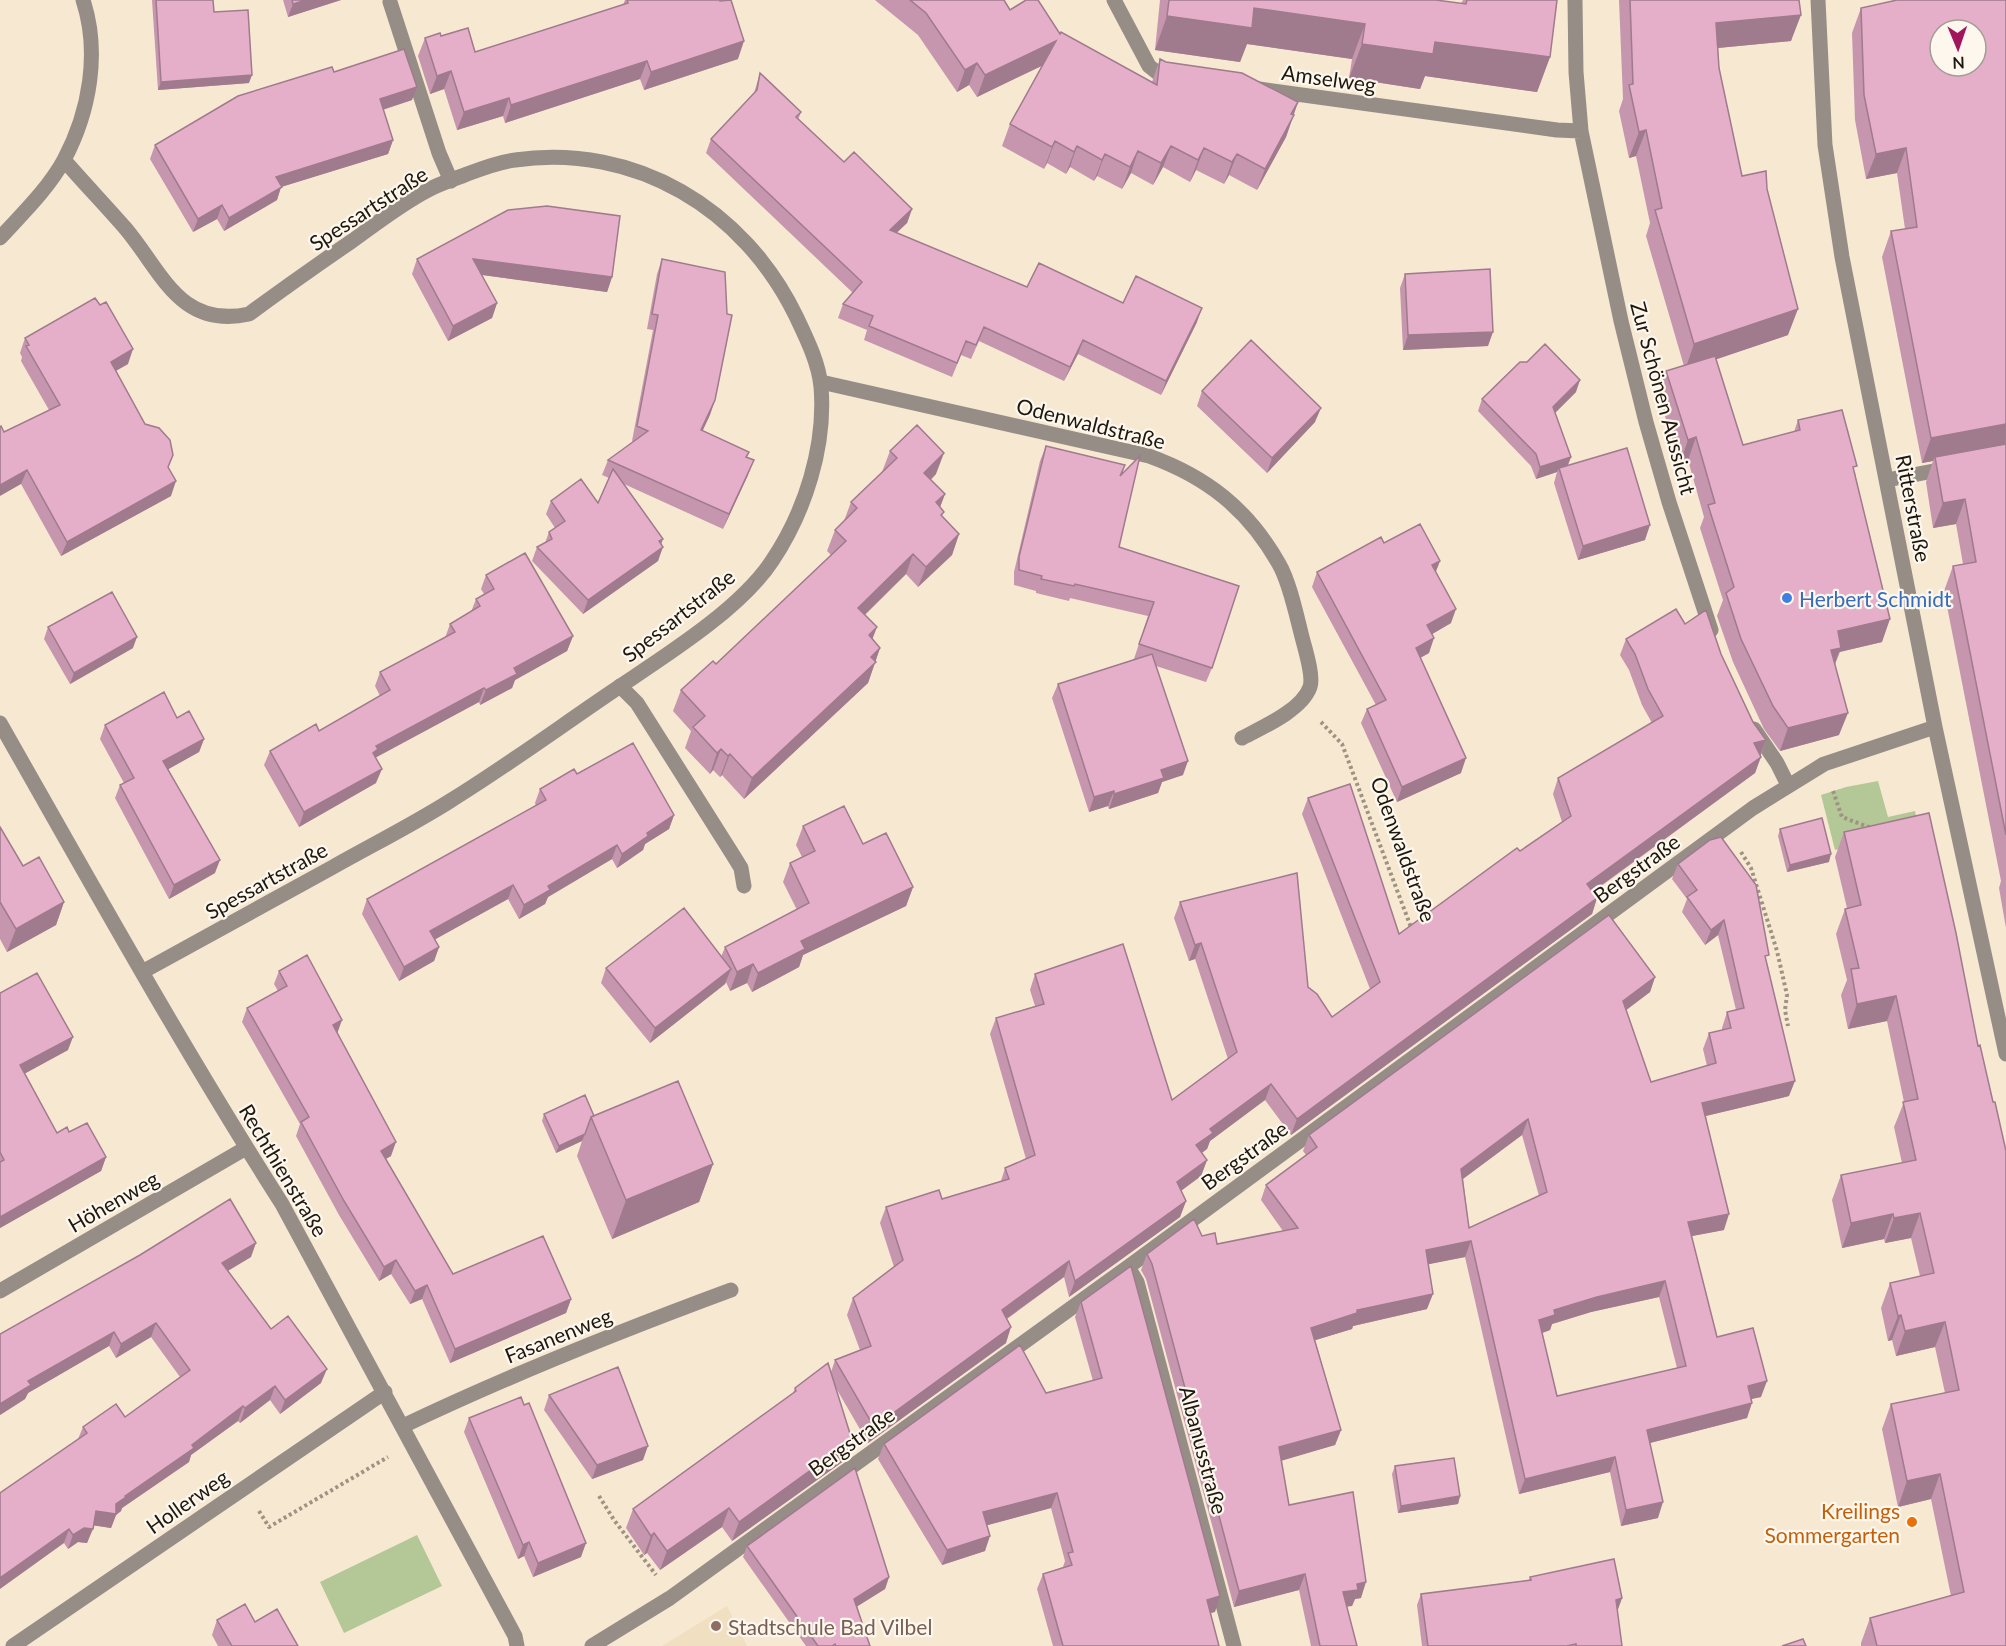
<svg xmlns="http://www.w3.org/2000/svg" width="2006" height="1646" font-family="Lato,sans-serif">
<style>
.built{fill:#f1dfc1}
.green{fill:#b4c796}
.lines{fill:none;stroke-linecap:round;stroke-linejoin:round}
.path{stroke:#9e9383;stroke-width:4;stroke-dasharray:3 3;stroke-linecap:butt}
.service{stroke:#978d87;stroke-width:15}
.minor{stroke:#978d87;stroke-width:15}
.wall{fill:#c596ae;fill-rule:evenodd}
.shaded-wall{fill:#a07a8d}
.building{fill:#e5afca;stroke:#a07a8d;stroke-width:1.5;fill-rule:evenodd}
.shop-dot{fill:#3f7fe0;stroke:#fdf7ee;stroke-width:2}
.food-dot{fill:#e8710a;stroke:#fdf7ee;stroke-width:2}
.education-dot{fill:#8d6e63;stroke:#fdf7ee;stroke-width:2}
.labels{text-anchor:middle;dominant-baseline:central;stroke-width:4.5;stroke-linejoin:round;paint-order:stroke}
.street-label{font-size:21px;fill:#1c170f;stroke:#fdf7ee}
.shop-label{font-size:21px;fill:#366cbe;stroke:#fdf7ee;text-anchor:start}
.food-label{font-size:21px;fill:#c56008;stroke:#fdf7ee;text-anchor:end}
.education-label{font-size:21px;fill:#785e54;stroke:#fdf7ee;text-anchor:start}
</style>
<rect width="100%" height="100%" fill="#f7e8d2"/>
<path class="built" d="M 727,1606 L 747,1646 L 662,1646 Z"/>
<path class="green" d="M 1878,781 L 1888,817 L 1915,811 L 1919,830 L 1835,850 L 1821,795 L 1846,787 Z
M 417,1535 L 442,1586 L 344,1633 L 320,1582 Z"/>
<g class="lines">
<path class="path" d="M 1321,722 L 1342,744 L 1412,930
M 1833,791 L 1842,817 L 1871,828
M 1741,852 L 1751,868 L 1777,951 L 1787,995 L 1785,1010 L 1788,1026
M 599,1496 L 614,1520 L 656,1575
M 259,1511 L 269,1527 L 388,1457"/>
<path class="service" d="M 390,2 L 439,153 L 451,181
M 620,686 L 637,703 L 733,855 L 741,868 L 744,886"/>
<path class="minor" d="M 1114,0 L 1149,66 L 1159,74 L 1173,78
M 1575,0 L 1576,72 L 1581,131 L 1621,321 L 1646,422 L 1669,502 L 1711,630
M 1818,0 L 1825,145 L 1842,257 L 1935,727 L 2006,1054
M 1259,89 L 1557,130 L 1581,131
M 64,160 C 84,183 106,206 126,229 C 162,272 180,329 249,314 C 283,289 317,265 352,241 C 377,223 401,204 428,190 C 441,183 455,179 467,174 C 483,168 498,162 515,160 C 636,143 744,209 796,316 C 806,337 819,363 821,387 C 826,446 805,512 772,561 C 739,611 660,659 610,693 C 557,729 505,767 450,801 C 412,825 372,845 333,867 C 270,902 206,937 142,972
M 0,238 C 22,214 48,189 64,160 C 90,111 100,52 83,0
M 821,382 L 1149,456 C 1207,477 1248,509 1279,564 C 1289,581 1296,613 1301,633 C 1304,646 1314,675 1310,687 C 1302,710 1263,727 1242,738
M 1887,480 L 1949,468
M 0,723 C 92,885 182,1047 282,1204 L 515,1636 L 517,1646
M 1754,729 L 1777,763 L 1788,785
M 1128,1267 L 1137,1282 L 1234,1646
M 0,1291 L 246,1148
M 403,1426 C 510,1375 620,1331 731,1290
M 13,1646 L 385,1392
M 592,1646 L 670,1598 L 1128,1267 L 1753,808 L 1824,764 L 1935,727"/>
</g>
<path class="wall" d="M 152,0 L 213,0 L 214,12 L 249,83 L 158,90 Z
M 283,0 L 341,0 L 288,17 Z
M 625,0 L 720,0 L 738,59 L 644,90 L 640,79 L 505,123 L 503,116 L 457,130 L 444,89 L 430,94 L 418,56 L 425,38 L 441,36 L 475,52 L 623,5 Z
M 875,0 L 1004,0 L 1010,10 L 1152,82 L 1160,59 L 1166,62 L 1298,102 L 1286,137 L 1257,190 L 1229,175 L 1224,184 L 1196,170 L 1190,182 L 1163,167 L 1153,185 L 1131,173 L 1122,189 L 1097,176 L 1094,181 L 1070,167 L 1066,174 L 1047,163 L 1044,169 L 1002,146 L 1010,124 L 1042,65 L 977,97 L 969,85 L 957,92 L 918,35 Z
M 1160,0 L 1436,0 L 1461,4 L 1463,0 L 1557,0 L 1550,57 L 1537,92 L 1425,76 L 1420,89 L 1349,78 L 1352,59 L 1247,44 L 1240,62 L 1155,50 Z
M 1619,0 L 1799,0 L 1791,41 L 1718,48 L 1719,68 L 1742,176 L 1767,189 L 1788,335 L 1716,359 L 1743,445 L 1794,432 L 1798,420 L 1855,472 L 1882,642 L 1840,652 L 1835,664 L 1839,735 L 1780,751 L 1764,729 L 1733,662 L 1717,616 L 1723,600 L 1700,528 L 1704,517 L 1688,460 L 1680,463 L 1658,394 L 1666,371 L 1684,366 L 1646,236 L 1650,223 L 1636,156 L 1629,158 L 1619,111 L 1623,99 Z
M 2006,0 L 2006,928 L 1999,888 L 2001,881 L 1944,591 L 1953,566 L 1963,564 L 1956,524 L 1933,528 L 1926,482 L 1933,461 L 1922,463 L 1882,257 L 1891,231 L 1905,229 L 1897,173 L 1866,179 L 1855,120 L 1852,33 L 1861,8 Z
M 334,72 L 412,100 L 383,110 L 393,140 L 388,154 L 281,187 L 277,200 L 224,231 L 217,219 L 193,232 L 150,159 L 155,145 Z
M 760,73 L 801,112 L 798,120 L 844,162 L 912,209 L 907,223 L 896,233 L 1027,287 L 1123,303 L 1197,322 L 1161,395 L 1078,354 L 1064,381 L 979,341 L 971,359 L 961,355 L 952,377 L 864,340 L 867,330 L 838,318 L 843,304 L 853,293 L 706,153 L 711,139 L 754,93 Z
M 417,259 L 612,277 L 607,292 L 482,275 L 497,303 L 492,318 L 448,341 L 412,274 Z
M 662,259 L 715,400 L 702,431 L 749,452 L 747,458 L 748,475 L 723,529 L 624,484 L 661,544 L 658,561 L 583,614 L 532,561 L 537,547 L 545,543 L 549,532 L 555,528 L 546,514 L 551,501 L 598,503 L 609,478 L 602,475 L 608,460 L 634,442 L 632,441 L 653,330 L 647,329 L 657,274 Z
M 1405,274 L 1488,346 L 1403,350 L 1400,288 Z
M 25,338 L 128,364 L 116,371 L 168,467 L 171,496 L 61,556 L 21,484 L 4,432 L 49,410 L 21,361 L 22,357 L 20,353 Z
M 1202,391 L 1315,422 L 1267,473 L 1197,406 Z
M 1576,392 L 1555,413 L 1571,457 L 1568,465 L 1645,540 L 1578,560 L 1554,483 L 1557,472 L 1536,479 L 1531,466 L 1478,411 L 1482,399 Z
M 1046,446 L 1125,465 L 1122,474 L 1119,547 L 1212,668 L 1206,682 L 1156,666 L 1183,775 L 1162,782 L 1158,793 L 1109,809 L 1108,806 L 1089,812 L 1052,698 L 1058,684 L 1136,659 L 1134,659 L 1148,616 L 1070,598 L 1069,601 L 1036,593 L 1036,591 L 1014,585 L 1014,572 L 1040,461 Z
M 890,451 L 936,474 L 931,480 L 945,494 L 940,507 L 943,517 L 959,534 L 952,555 L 918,587 L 906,574 L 865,615 L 873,639 L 880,648 L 868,683 L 744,799 L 722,775 L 720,777 L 713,770 L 710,774 L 685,748 L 691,731 L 673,711 L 681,690 L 716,664 L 831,555 L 827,551 L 835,530 L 844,521 L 851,502 L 882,472 Z
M 1384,543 L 1440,561 L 1436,571 L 1451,623 L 1432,634 L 1429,653 L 1420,658 L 1461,773 L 1397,802 L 1361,723 L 1367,709 L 1376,705 L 1312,587 L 1317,572 Z
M 486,575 L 573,636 L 567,651 L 515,680 L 512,688 L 480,705 L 479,702 L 375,757 L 376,783 L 299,827 L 264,765 L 270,751 L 319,731 L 380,696 L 375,686 L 380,672 L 445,638 L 450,624 L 471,612 L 476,599 L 484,594 L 481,589 Z
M 1685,624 L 1721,654 L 1753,722 L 1766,740 L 1755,773 L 1593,892 L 1597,898 L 1592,914 L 1291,1135 L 1265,1100 L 1210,1141 L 1207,1149 L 1202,1153 L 1207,1160 L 1201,1176 L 1181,1191 L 1186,1201 L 1180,1217 L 1069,1297 L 1064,1277 L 1007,1319 L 1006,1343 L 868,1443 L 836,1388 L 845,1460 L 732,1541 L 722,1527 L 660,1570 L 647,1553 L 644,1555 L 626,1528 L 633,1509 L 793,1393 L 795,1388 L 831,1372 L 835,1360 L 860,1350 L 847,1315 L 853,1298 L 894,1267 L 880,1223 L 886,1207 L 942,1199 L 1001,1181 L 1005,1168 L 1026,1159 L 990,1034 L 996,1018 L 1035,1006 L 1030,990 L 1035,974 L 1172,1100 L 1228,1059 L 1195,959 L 1189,961 L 1174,918 L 1180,902 L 1308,987 L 1332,1017 L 1370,989 L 1302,814 L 1308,798 L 1399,934 L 1562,822 L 1553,794 L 1558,778 L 1652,723 L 1642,705 L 1629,670 L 1620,655 L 1626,639 Z
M 48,627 L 133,648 L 70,684 L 44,639 Z
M 177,718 L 204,739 L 199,752 L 168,769 L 215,873 L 169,899 L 115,798 L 120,785 L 124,783 L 100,739 L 105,725 Z
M 577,774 L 674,815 L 669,829 L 645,844 L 643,850 L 617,868 L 612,859 L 548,897 L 545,904 L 519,919 L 508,899 L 435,939 L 439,947 L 434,961 L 399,981 L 362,914 L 367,899 L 536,806 L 535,803 L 540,789 Z
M 803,826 L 863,844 L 913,887 L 906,906 L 803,955 L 799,967 L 752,992 L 747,983 L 730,991 L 726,982 L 725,984 L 650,1043 L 601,983 L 606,968 L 721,957 L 725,947 L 797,910 L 783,882 L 790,863 L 802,857 L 796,845 Z
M 0,827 L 23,866 L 64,902 L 56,925 L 7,952 L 0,939 Z
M 1780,829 L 1829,862 L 1787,872 L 1778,836 Z
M 1844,832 L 1978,1046 L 1993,1102 L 2006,1646 L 1861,1646 L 1861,1643 L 1870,1618 L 1951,1596 L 1931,1499 L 1898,1507 L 1882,1429 L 1891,1404 L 1945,1393 L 1935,1347 L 1896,1356 L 1892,1340 L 1888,1341 L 1881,1308 L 1890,1283 L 1920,1276 L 1911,1238 L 1885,1243 L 1884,1239 L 1842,1248 L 1832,1200 L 1841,1175 L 1902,1163 L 1894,1127 L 1904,1102 L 1887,1021 L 1848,1029 L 1841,995 L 1847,980 L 1836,934 L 1845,909 L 1847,908 L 1835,857 Z
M 1678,864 L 1766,961 L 1789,1096 L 1706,1116 L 1724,1230 L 1691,1236 L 1717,1337 L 1761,1397 L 1751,1399 L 1747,1418 L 1650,1443 L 1658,1518 L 1621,1526 L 1610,1472 L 1519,1494 L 1465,1257 L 1428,1264 L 1427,1309 L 1353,1326 L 1352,1329 L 1315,1340 L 1341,1430 L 1335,1445 L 1281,1460 L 1289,1505 L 1361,1598 L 1355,1599 L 1352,1606 L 1346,1606 L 1357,1646 L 1311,1646 L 1299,1590 L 1234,1607 L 1146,1279 L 1141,1270 L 1147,1254 L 1202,1236 L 1217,1244 L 1283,1231 L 1261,1200 L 1266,1185 L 1306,1155 L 1303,1151 L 1309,1135 L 1655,977 L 1650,992 L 1626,1010 L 1651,1082 L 1707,1066 L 1703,1049 L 1709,1033 L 1722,1030 L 1722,1028 L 1727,1012 L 1736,1010 L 1718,935 L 1705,945 L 1682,912 L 1687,899 L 1672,879 ZM 1522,1135 L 1539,1196 L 1469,1228 L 1463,1179 ZM 1659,1297 L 1677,1368 L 1557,1396 L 1542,1333 L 1550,1330 L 1552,1324 L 1591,1312 Z
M 279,971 L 337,1034 L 391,1156 L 386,1159 L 453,1274 L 571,1299 L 566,1313 L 450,1363 L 422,1299 L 410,1304 L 391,1274 L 379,1281 L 339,1215 L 296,1136 L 300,1124 L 242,1022 L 247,1008 L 278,991 L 274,984 Z
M 0,993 L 68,1050 L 25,1073 L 57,1133 L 69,1132 L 106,1157 L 101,1171 L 0,1228 Z
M 544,1114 L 594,1116 L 713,1164 L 699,1202 L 612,1239 L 577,1156 L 582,1141 L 556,1153 L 542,1121 Z
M 251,1257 L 228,1271 L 271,1329 L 321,1383 L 280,1414 L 270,1400 L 240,1423 L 238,1421 L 191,1455 L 189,1462 L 122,1508 L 121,1511 L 116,1515 L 111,1528 L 93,1525 L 87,1543 L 78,1542 L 68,1549 L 64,1543 L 78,1439 L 83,1427 L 125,1417 L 180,1377 L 151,1337 L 116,1358 L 109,1346 L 28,1393 L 25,1399 L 0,1415 L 0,1334 Z
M 1081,1302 L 1215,1612 L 1210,1613 L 1219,1646 L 1053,1646 L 1037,1589 L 1043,1574 L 1063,1567 L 1065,1561 L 1051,1508 L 987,1525 L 985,1551 L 942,1565 L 878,1459 L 884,1444 L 1046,1393 L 1093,1381 L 1075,1317 Z
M 549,1395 L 643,1460 L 592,1479 L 544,1410 Z
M 524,1405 L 581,1557 L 533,1577 L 524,1556 L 518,1559 L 464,1432 L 469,1418 Z
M 1395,1466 L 1460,1496 L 1458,1504 L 1398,1513 L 1392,1474 Z
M 747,1546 L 889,1577 L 885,1589 L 857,1606 L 870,1646 L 806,1646 L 743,1557 Z
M 1530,1577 L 1622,1598 L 1618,1609 L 1617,1609 L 1622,1646 L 1422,1646 L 1417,1605 L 1421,1594 L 1529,1580 Z
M 217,1620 L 255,1622 L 298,1646 L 218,1646 L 212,1635 Z"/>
<path class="shaded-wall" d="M 306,0 L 341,0 L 288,17 L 293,4 Z
M 1254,8 L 1365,24 L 1352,59 L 1247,44 L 1240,62 L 1155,50 L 1167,16 Z
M 1801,15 L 1791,41 L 1707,49 L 1716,23 Z
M 744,41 L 738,59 L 644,90 L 651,72 Z
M 1056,41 L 1048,63 L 977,97 L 985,75 Z
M 1435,42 L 1550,57 L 1537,92 L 1425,76 L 1420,89 L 1349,78 L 1362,44 Z
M 647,61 L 640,79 L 505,123 L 511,105 Z
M 977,63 L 969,85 L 957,92 L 965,70 Z
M 451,71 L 444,89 L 430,94 L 437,76 Z
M 252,75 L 249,83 L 158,90 L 161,82 Z
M 417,87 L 412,100 L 375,112 L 380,99 Z
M 509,98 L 503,116 L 457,130 L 464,112 Z
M 1298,102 L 1286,137 L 1257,190 L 1265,169 Z
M 1646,130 L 1636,156 L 1629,158 L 1639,132 Z
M 393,140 L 388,154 L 281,187 L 277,200 L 224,231 L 229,218 L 276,177 Z
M 1055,141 L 1047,163 L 1044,169 L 1052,147 Z
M 1077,146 L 1070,167 L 1066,174 L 1074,152 Z
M 1171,146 L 1163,167 L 1153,185 L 1161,163 Z
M 1204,148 L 1196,170 L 1190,182 L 1198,160 Z
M 1906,148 L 1897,173 L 1866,179 L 1876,154 Z
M 1138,151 L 1131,173 L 1122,189 L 1130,167 Z
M 1105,154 L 1097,176 L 1094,181 L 1102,160 Z
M 1237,154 L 1229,175 L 1224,184 L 1232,162 Z
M 222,205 L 217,219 L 193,232 L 198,219 Z
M 912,209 L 907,223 L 885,244 L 890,230 Z
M 473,259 L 612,277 L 607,292 L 468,273 Z
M 497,303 L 492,318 L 448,341 L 453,326 Z
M 1202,308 L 1197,322 L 1161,395 L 1166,381 Z
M 1798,309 L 1788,335 L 1685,370 L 1694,344 Z
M 1493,332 L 1488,346 L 1403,350 L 1408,335 Z
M 1083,340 L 1078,354 L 1064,381 L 1070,367 Z
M 133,349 L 128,364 L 106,376 L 111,362 Z
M 1580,380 L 1576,392 L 1549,419 L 1553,407 Z
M 715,400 L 710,415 L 696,445 L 701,430 Z
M 1321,408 L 1315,422 L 1267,473 L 1272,458 Z
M 2006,424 L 2006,442 L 2004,447 L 1935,457 L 1933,461 L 1922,463 L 1931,438 Z
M 1696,437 L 1688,460 L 1680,463 L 1688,440 Z
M 944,453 L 936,474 L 916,493 L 924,473 Z
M 1571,457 L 1566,469 L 1559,468 L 1557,472 L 1536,479 L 1540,467 Z
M 754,460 L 748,475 L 723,529 L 729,514 Z
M 27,470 L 21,484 L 0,496 L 0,485 Z
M 176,481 L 171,496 L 61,556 L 67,542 Z
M 945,494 L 937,515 L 936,502 Z
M 1965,499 L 1956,524 L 1933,528 L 1943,503 Z
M 1650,525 L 1645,540 L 1578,560 L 1583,546 Z
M 959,534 L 952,555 L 918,587 L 926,567 Z
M 663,539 L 659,550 L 663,547 L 658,561 L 583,614 L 588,600 Z
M 913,554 L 906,574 L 851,628 L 858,608 Z
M 1440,561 L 1434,576 L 1432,565 Z
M 1456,609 L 1451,623 L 1422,640 L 1427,625 Z
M 1890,619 L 1882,642 L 1839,652 L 1833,670 L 1823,673 L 1838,631 Z
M 877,627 L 869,648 L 869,635 Z
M 573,636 L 567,651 L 515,680 L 512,688 L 480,705 L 486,690 L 514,668 Z
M 137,637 L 133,648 L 70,684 L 74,673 Z
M 1434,638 L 1429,653 L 1411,663 L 1416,648 Z
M 880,648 L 868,683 L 744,799 L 752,778 Z
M 484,688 L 479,702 L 375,758 L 367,767 L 376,746 Z
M 1848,713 L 1839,735 L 1780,751 L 1788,728 Z
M 204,739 L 199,752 L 158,775 L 163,761 Z
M 1766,740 L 1760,756 L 1754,743 Z
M 721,749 L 713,770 L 710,774 L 717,753 Z
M 730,754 L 722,775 L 720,777 L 728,756 Z
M 1761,757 L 1755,773 L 1581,900 L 1587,884 Z
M 1466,758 L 1461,773 L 1397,802 L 1402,787 Z
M 1188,761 L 1183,775 L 1162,782 L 1158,793 L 1109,809 L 1114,794 L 1161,770 Z
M 382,769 L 376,783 L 299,827 L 304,812 Z
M 1114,791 L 1108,806 L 1089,812 L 1094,797 Z
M 674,815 L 669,829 L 645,844 L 643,850 L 617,868 L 622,854 L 647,833 Z
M 617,845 L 612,859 L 548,897 L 545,904 L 519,919 L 524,905 L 548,886 Z
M 1831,854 L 1829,862 L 1787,872 L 1790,865 Z
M 220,860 L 215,873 L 169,899 L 174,885 Z
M 513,885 L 508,899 L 425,945 L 430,931 Z
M 913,887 L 906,906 L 803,955 L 799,967 L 752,992 L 758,973 L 801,941 Z
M 1597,898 L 1592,914 L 1291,1135 L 1297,1119 Z
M 64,902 L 56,925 L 7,952 L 16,929 Z
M 1724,920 L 1718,935 L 1705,945 L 1711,930 Z
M 1201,943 L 1195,959 L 1189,961 L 1195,945 Z
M 439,947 L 434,961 L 399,981 L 404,967 Z
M 753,964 L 747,983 L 730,991 L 737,972 Z
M 731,969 L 725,984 L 650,1043 L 655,1028 Z
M 1655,977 L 1650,992 L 1617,1017 L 1623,1001 Z
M 1896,996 L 1887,1021 L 1848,1029 L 1857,1004 Z
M 342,1020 L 337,1034 L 333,1025 Z
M 73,1037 L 68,1050 L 15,1079 L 20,1065 Z
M 1795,1081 L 1789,1096 L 1697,1118 L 1702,1103 Z
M 1271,1084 L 1265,1100 L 1210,1141 L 1207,1149 L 1190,1161 L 1196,1145 L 1210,1129 Z
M 1528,1119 L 1522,1135 L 1456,1184 L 1461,1169 Z
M 585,1134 L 582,1141 L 556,1153 L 559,1146 Z
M 396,1142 L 391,1156 L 376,1164 L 381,1151 Z
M 106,1157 L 101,1171 L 0,1228 L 0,1217 Z
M 1207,1160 L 1201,1176 L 1171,1198 L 1177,1182 Z
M 713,1164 L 699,1202 L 612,1239 L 626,1200 Z
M 1186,1201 L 1180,1217 L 1069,1297 L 1075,1281 Z
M 1920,1213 L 1911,1238 L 1885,1243 L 1894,1218 Z
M 1729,1214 L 1724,1230 L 1682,1238 L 1688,1222 Z
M 1893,1214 L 1884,1239 L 1842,1248 L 1851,1223 Z
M 1471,1241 L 1465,1257 L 1420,1266 L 1426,1250 Z
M 256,1243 L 251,1257 L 217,1277 L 222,1263 Z
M 396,1260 L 391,1274 L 379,1281 L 384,1267 Z
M 1069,1261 L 1064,1277 L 996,1326 L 1002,1310 Z
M 1665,1281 L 1659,1297 L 1591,1312 L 1552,1324 L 1550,1330 L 1534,1336 L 1539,1320 L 1554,1310 L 1597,1297 Z
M 427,1285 L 422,1299 L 410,1304 L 415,1291 Z
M 1433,1294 L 1427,1309 L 1353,1326 L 1352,1329 L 1306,1343 L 1311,1328 L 1357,1310 Z
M 571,1299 L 566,1313 L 450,1363 L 455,1349 Z
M 1901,1315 L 1892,1340 L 1888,1341 L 1898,1316 Z
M 1945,1322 L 1935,1347 L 1896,1356 L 1905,1331 Z
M 156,1323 L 151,1337 L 116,1358 L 121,1344 Z
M 1011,1327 L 1006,1343 L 868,1443 L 874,1427 Z
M 114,1332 L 109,1346 L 28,1393 L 25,1399 L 0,1415 L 0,1404 L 28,1381 Z
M 327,1369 L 321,1383 L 280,1414 L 285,1400 Z
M 1767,1381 L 1761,1397 L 1742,1401 L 1748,1386 Z
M 275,1386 L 270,1400 L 240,1423 L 245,1408 Z
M 1752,1403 L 1747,1418 L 1642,1445 L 1647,1430 Z
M 243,1406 L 238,1421 L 191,1455 L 189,1462 L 122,1508 L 121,1511 L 116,1515 L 111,1528 L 91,1525 L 96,1511 L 116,1504 L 125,1496 Z
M 1341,1430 L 1335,1445 L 1274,1463 L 1279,1447 Z
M 852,1440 L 845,1460 L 732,1541 L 739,1522 Z
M 648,1446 L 643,1460 L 592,1479 L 597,1465 Z
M 1615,1457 L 1610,1472 L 1519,1494 L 1525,1479 Z
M 1940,1474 L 1931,1499 L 1898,1507 L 1907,1481 Z
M 1057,1493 L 1051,1508 L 977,1528 L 983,1512 Z
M 1460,1496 L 1458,1504 L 1398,1513 L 1401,1506 Z
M 1663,1502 L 1658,1518 L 1621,1526 L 1626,1510 Z
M 729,1508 L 722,1527 L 660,1570 L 667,1551 Z
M 84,1528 L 93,1529 L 87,1543 L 78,1542 L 68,1549 L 73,1535 Z
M 69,1529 L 64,1543 L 0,1589 L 0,1578 Z
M 654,1533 L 647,1553 L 644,1555 L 651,1536 Z
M 990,1536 L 985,1551 L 942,1565 L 947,1550 Z
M 529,1542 L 524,1556 L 518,1559 L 523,1545 Z
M 586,1543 L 581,1557 L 533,1577 L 538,1563 Z
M 1305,1574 L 1299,1590 L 1234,1607 L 1239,1591 Z
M 889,1577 L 885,1589 L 850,1611 L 854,1599 Z
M 1366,1582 L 1361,1598 L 1355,1599 L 1352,1606 L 1337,1608 L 1343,1592 L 1357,1584 Z
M 1220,1596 L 1215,1612 L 1201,1615 L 1207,1600 Z
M 1622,1598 L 1618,1609 L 1612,1611 L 1616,1600 Z"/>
<path class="building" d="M 156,0 L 213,0 L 214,12 L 248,10 L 252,75 L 161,82 Z
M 292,0 L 306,0 L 293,4 Z
M 627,0 L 720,0 L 720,1 L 731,0 L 744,41 L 651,72 L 647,61 L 511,105 L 509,98 L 464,112 L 451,71 L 437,76 L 425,38 L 440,33 L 441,36 L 468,28 L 475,52 L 628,3 Z
M 910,0 L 1004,0 L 1010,10 L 1026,0 L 1038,0 L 1060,34 L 1061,32 L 1157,85 L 1160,59 L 1166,62 L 1242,73 L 1298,102 L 1291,114 L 1294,115 L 1265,169 L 1237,154 L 1232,162 L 1204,148 L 1198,160 L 1171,146 L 1161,163 L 1138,151 L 1130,167 L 1105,154 L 1102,160 L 1077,146 L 1074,152 L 1055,141 L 1052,147 L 1010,124 L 1056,41 L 985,75 L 977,63 L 965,70 L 926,13 Z
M 1169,0 L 1436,0 L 1466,4 L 1467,0 L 1557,0 L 1550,57 L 1435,42 L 1433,54 L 1362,44 L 1365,24 L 1254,8 L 1252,28 L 1167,16 Z
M 1630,0 L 1799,0 L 1801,15 L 1716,23 L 1719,68 L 1742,176 L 1766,171 L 1767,189 L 1798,309 L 1694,344 L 1655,210 L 1662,208 L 1646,130 L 1639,132 L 1629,85 L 1633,84 Z
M 1897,0 L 2006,0 L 2006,424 L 1931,438 L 1891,231 L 1917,227 L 1906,148 L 1876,154 L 1864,95 L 1861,8 ZM 1940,30 L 1976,30 L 1976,66 L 1940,66 Z
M 404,49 L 417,87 L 380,99 L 393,140 L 276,177 L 282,187 L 229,218 L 222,205 L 198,219 L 155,145 L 238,96 L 332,67 L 334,72 Z
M 760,73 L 801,112 L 796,117 L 844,162 L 854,152 L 912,209 L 890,230 L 1027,287 L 1039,263 L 1123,303 L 1136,276 L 1202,308 L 1166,381 L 1083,340 L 1070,367 L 984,327 L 976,345 L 966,341 L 957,363 L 869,326 L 873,316 L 843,304 L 862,282 L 711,139 L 757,90 Z
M 547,206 L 620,216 L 612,277 L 473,259 L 497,303 L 453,326 L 417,259 L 508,210 Z
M 662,259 L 725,272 L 727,314 L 732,315 L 715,400 L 701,430 L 749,452 L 746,457 L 754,460 L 729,514 L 608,460 L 648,431 L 637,426 L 658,315 L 652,314 Z
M 1490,269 L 1493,332 L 1408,335 L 1405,274 Z
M 95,298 L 100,305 L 106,302 L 133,349 L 111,362 L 145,424 L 159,428 L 170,440 L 173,455 L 168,467 L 176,481 L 67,542 L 27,470 L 0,485 L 0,427 L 1,426 L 4,432 L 60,405 L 26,346 L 29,345 L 25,338 Z
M 1251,340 L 1321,408 L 1272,458 L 1202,391 Z
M 1545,344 L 1580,380 L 1553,407 L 1571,457 L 1540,467 L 1536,454 L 1482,399 L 1520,362 L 1527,362 Z
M 1715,356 L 1743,445 L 1800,430 L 1798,420 L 1842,410 L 1857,466 L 1853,467 L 1890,619 L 1838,631 L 1841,648 L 1831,650 L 1848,713 L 1788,728 L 1773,706 L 1741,639 L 1726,593 L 1734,587 L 1708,505 L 1715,503 L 1696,437 L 1688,440 L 1666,371 Z
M 917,425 L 944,453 L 924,473 L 945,494 L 936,502 L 944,512 L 941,515 L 959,534 L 926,567 L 913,554 L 858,608 L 877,627 L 869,635 L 880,648 L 871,657 L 876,662 L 752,778 L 730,754 L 728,756 L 721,749 L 717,753 L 693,727 L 705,716 L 681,690 L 713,661 L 716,664 L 846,541 L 835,530 L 857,508 L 851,502 L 897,458 L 890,451 Z
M 2006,444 L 2006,835 L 1953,566 L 1976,562 L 1965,499 L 1943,503 L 1935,457 Z
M 1046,446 L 1125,465 L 1120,476 L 1140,456 L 1119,547 L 1239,586 L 1212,668 L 1139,644 L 1154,602 L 1075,584 L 1074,586 L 1041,579 L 1042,576 L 1019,570 L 1019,557 Z
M 1627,448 L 1650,525 L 1583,546 L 1559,468 Z
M 613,469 L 663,539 L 659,541 L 663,547 L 588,600 L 537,547 L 552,539 L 549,532 L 565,521 L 551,501 L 581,479 L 598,503 Z
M 1420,524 L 1440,561 L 1432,565 L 1456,609 L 1427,625 L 1434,638 L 1416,648 L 1466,758 L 1402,787 L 1367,709 L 1386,700 L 1317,572 L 1381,537 L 1384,543 Z
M 525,553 L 573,636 L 514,668 L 517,674 L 486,690 L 484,688 L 376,746 L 378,749 L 373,753 L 382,769 L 304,812 L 270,751 L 316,724 L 319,731 L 390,690 L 380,672 L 455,632 L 450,624 L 480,606 L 476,599 L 494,589 L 486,575 Z
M 112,592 L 137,637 L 74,673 L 48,627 Z
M 1676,609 L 1685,624 L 1706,610 L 1721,654 L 1753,722 L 1766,740 L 1754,743 L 1761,757 L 1587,884 L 1597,898 L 1297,1119 L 1271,1084 L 1210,1129 L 1213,1133 L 1196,1145 L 1207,1160 L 1177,1182 L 1186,1201 L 1075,1281 L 1069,1261 L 1002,1310 L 1011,1327 L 874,1427 L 835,1360 L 871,1346 L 853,1298 L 903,1260 L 886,1207 L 939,1190 L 942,1199 L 1009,1179 L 1005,1168 L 1035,1155 L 996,1018 L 1044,1004 L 1035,974 L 1123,944 L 1172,1100 L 1237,1052 L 1201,943 L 1195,945 L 1180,902 L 1297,873 L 1308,987 L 1317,994 L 1332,1017 L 1380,982 L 1308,798 L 1350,784 L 1399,934 L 1517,848 L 1520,851 L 1571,816 L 1558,778 L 1663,716 L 1648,689 L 1635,654 L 1626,639 Z
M 1152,654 L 1188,761 L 1161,770 L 1164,778 L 1114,794 L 1114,791 L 1094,797 L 1058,684 Z
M 164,692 L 177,718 L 189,711 L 204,739 L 163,761 L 220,860 L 174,885 L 120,785 L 134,778 L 105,725 Z
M 633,743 L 674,815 L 647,833 L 648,836 L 622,854 L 617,845 L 548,886 L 550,890 L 524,905 L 513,885 L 430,931 L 439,947 L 404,967 L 367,899 L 546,800 L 540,789 L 574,769 L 577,774 Z
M 844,806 L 863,844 L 886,833 L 913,887 L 801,941 L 805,949 L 758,973 L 753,964 L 737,972 L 725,947 L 809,903 L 790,863 L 815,851 L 803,826 Z
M 1929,813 L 1956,933 L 1978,1046 L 1980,1045 L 1993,1102 L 1995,1102 L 2006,1151 L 2006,1646 L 1877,1646 L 1870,1618 L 1964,1592 L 1940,1474 L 1907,1481 L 1891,1404 L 1959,1390 L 1945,1322 L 1905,1331 L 1901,1315 L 1898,1316 L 1890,1283 L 1934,1273 L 1920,1213 L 1894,1218 L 1893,1214 L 1851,1223 L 1841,1175 L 1916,1160 L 1903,1102 L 1918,1099 L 1896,996 L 1857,1004 L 1851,969 L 1859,968 L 1845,909 L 1861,905 L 1844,832 Z
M 1822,818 L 1831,854 L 1790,865 L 1780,829 Z
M 0,827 L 23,866 L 39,857 L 64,902 L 16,929 L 0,902 Z
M 1721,837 L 1756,885 L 1769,955 L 1765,956 L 1795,1081 L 1702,1103 L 1729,1214 L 1688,1222 L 1717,1337 L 1753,1328 L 1767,1381 L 1748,1386 L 1752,1403 L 1647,1430 L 1663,1502 L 1626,1510 L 1615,1457 L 1525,1479 L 1471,1241 L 1426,1250 L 1433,1294 L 1357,1310 L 1357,1313 L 1311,1328 L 1341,1430 L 1279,1447 L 1289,1505 L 1353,1492 L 1366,1582 L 1357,1584 L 1358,1590 L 1343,1592 L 1357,1646 L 1320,1646 L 1305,1574 L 1239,1591 L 1152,1264 L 1147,1254 L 1194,1219 L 1202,1236 L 1215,1233 L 1217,1244 L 1298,1228 L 1266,1185 L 1317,1147 L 1309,1135 L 1609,915 L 1655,977 L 1623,1001 L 1651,1082 L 1716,1063 L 1709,1033 L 1731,1028 L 1727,1012 L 1744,1008 L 1724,920 L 1711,930 L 1687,897 L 1697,890 L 1678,864 L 1710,840 ZM 1528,1119 L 1547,1192 L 1469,1228 L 1461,1169 ZM 1665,1281 L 1686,1366 L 1557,1396 L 1539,1320 L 1555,1315 L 1554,1310 L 1597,1297 Z
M 684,908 L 731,969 L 655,1028 L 606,968 Z
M 307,955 L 342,1020 L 333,1025 L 396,1142 L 381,1151 L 453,1274 L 543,1236 L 571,1299 L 455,1349 L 427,1285 L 415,1291 L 396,1260 L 384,1267 L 344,1201 L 301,1122 L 309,1117 L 247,1008 L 287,986 L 279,971 Z
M 37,973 L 73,1037 L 20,1065 L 57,1133 L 67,1127 L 69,1132 L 87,1123 L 106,1157 L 0,1217 L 0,1162 L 4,1160 L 0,1152 L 0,993 Z
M 678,1081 L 713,1164 L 626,1200 L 591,1117 Z
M 585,1095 L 594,1116 L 591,1117 L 585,1134 L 559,1146 L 544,1114 Z
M 230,1199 L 256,1243 L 222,1263 L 271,1329 L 288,1316 L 327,1369 L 285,1400 L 275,1386 L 245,1408 L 243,1406 L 192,1445 L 194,1448 L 125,1496 L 126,1497 L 116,1504 L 116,1514 L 96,1511 L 93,1529 L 84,1528 L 73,1535 L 69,1529 L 0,1578 L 0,1493 L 87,1433 L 83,1427 L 116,1404 L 125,1417 L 190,1370 L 156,1323 L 121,1344 L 114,1332 L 28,1381 L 31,1385 L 0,1404 L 0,1334 L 140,1255 Z
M 1131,1266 L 1220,1596 L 1207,1600 L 1219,1646 L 1063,1646 L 1043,1574 L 1072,1565 L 1068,1553 L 1073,1552 L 1057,1493 L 983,1512 L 990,1536 L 947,1550 L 884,1444 L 1020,1345 L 1046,1393 L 1102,1378 L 1081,1302 Z
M 828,1363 L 852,1440 L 739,1522 L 729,1508 L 667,1551 L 654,1533 L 651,1536 L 633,1509 L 796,1391 L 795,1388 Z
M 618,1367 L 648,1446 L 597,1465 L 549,1395 Z
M 521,1397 L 524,1405 L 529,1403 L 586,1543 L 538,1563 L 529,1542 L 523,1545 L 469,1418 Z
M 1454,1458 L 1460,1496 L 1401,1506 L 1395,1466 Z
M 855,1468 L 889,1577 L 854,1599 L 870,1646 L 836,1646 L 835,1644 L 832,1646 L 818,1646 L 747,1546 Z
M 1614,1559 L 1622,1598 L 1616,1600 L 1622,1646 L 1576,1646 L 1576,1644 L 1567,1646 L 1428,1646 L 1421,1594 L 1531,1580 L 1530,1577 Z
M 245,1604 L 255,1622 L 277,1609 L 298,1646 L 232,1646 L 217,1620 Z
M 1803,1639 L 1806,1646 L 1782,1646 Z"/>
<circle class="shop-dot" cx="1787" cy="598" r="6"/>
<circle class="food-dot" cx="1912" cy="1522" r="6"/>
<circle class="education-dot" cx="716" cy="1626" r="6"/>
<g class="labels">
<g class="street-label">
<text transform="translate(1329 78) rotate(8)">Amselweg</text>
<text transform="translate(368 208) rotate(-33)">Spessartstraße</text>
<text transform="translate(1664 398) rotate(75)">Zur Schönen Aussicht</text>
<text transform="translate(1091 423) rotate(14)">Odenwaldstraße</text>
<text transform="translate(1914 508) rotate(79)">Ritterstraße</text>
<text transform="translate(678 615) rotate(-38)">Spessartstraße</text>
<text transform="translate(1404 849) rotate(70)">Odenwaldstraße</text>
<text transform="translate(1636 868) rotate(-36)">Bergstraße</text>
<text transform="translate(266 880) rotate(-29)">Spessartstraße</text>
<text transform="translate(1244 1155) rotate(-36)">Bergstraße</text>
<text transform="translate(284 1170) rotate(59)">Rechthienstraße</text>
<text transform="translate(113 1201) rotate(-30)">Höhenweg</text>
<text transform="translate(558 1335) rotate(-22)">Fasanenweg</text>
<text transform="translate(851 1441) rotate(-36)">Bergstraße</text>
<text transform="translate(1204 1450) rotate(75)">Albanusstraße</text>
<text transform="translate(187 1501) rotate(-35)">Hollerweg</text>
</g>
<g class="shop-label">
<text x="1799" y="598">Herbert Schmidt</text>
</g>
<g class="food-label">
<text x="1900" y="1510">Kreilings<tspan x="1900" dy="24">Sommergarten</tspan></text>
</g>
<g class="education-label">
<text x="728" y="1626">Stadtschule Bad Vilbel</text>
</g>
</g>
<g transform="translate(1958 48) rotate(178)"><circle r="28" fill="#fdf7ee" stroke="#a39d95" stroke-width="1.5"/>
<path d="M0-4.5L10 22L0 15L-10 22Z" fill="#a2145b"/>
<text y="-9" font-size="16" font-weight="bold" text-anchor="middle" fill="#1c170f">N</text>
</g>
</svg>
